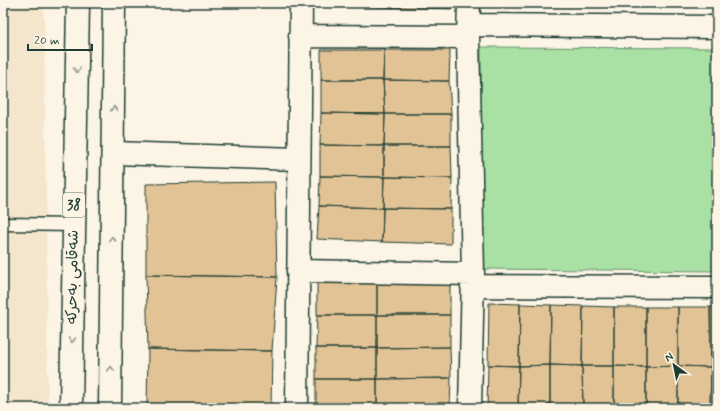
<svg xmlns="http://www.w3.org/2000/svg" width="720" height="411" font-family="Mynerve,'Playpen Sans Arabic',sans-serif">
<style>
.built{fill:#f4e6cd}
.green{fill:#a9e1a5;stroke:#648f6c}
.building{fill:#e2c395;stroke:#1f3d34}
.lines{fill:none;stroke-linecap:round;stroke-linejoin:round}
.service-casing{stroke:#1f3d34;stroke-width:15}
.minor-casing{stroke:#1f3d34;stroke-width:25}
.primary-casing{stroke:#1f3d34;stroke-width:25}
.service{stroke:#fcf5e5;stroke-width:12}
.minor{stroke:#fcf5e5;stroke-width:22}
.primary{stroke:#fcf5e5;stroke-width:22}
.oneway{stroke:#8e998c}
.labels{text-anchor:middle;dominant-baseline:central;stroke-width:3;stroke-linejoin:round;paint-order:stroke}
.shield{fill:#fcf5e5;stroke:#617469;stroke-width:1}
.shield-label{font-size:14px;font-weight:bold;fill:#1f3d34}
.street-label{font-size:15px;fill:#1f3d34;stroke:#fcf5e5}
</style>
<rect width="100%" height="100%" fill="#fcf5e5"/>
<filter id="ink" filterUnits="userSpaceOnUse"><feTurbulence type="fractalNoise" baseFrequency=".025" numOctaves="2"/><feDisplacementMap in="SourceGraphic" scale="8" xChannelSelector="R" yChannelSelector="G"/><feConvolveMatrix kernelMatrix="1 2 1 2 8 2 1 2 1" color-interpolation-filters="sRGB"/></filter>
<g filter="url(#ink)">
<path class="built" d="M 3,3 L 44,3 L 48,408 L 3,408 Z"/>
<path class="green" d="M 481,47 L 717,48 L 717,271 L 481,269 Z"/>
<path class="building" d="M 316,3 L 378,3 L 378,7 L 316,5 Z
M 378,3 L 454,3 L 453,9 L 378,7 Z
M 491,3 L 522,3 L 522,6 L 491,6 Z
M 522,3 L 554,3 L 554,6 L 522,6 Z
M 554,3 L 586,3 L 586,6 L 554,6 Z
M 586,3 L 617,3 L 617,6 L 586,6 Z
M 617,3 L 650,3 L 650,6 L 617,6 Z
M 650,3 L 681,3 L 681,5 L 650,6 Z
M 681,3 L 714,3 L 714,5 L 681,5 Z
M 321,50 L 384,50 L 383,80 L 321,80 Z
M 384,50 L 450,50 L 449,81 L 383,80 Z
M 321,80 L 383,80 L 385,114 L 321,113 Z
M 383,80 L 449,81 L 451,114 L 385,114 Z
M 321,113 L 385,114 L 384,146 L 320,145 Z
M 385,114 L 451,114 L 451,146 L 384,146 Z
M 320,145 L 384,146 L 384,177 L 320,176 Z
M 384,146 L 451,146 L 452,178 L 384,177 Z
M 320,176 L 384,177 L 383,208 L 319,206 Z
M 384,177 L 452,178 L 451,209 L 383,208 Z
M 275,182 L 277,277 L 146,275 L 146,184 Z
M 319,206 L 383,208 L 382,242 L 317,239 Z
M 383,208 L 451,209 L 451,244 L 382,242 Z
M 146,275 L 277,277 L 272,351 L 148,349 Z
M 317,282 L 377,283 L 377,315 L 317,315 Z
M 377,283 L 450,283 L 450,315 L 377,315 Z
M 489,303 L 520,304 L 519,366 L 488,365 Z
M 520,304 L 551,305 L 550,365 L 519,366 Z
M 551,305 L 583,306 L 582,366 L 550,365 Z
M 583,306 L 614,307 L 614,366 L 582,366 Z
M 614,307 L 646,307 L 646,367 L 614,366 Z
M 646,307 L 678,307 L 678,366 L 646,367 Z
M 678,307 L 710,307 L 711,367 L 678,366 Z
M 710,307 L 717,307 L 717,367 L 711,367 Z
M 317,315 L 377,315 L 377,348 L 316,348 Z
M 377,315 L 450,315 L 450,347 L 377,348 Z
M 450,347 L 451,378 L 377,379 L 377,348 Z
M 316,348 L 377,348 L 377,379 L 316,379 Z
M 148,349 L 272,351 L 271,408 L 147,408 Z
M 488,365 L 519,366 L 518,408 L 487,408 Z
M 550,365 L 582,366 L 583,408 L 550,408 Z
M 550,365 L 550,408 L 518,408 L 519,366 Z
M 582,366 L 614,366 L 614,408 L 583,408 Z
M 614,366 L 646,367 L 646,408 L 614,408 Z
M 678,366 L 678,408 L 646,408 L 646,367 Z
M 678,366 L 711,367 L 710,408 L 678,408 Z
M 711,367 L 717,367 L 717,408 L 710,408 Z
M 451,378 L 450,408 L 377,408 L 377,379 Z
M 316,379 L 377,379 L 377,408 L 316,408 Z"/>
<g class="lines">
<defs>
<path id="service" d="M 3,224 L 74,225"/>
<path id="minor" d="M 469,3 L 468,37 L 473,274 L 470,408
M 469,25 L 717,27
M 300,36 L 468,37
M 113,153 L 299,159
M 298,271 L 473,274
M 472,286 L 717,287
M 297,408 L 301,3"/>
<path id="primary" d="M 71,408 L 78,3
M 110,408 L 114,3"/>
</defs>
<use href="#service" class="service-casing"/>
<use href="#minor" class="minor-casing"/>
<use href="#primary" class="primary-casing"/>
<use href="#service" class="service"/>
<use href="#minor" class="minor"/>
<use href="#primary" class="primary"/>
</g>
<defs><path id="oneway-chevron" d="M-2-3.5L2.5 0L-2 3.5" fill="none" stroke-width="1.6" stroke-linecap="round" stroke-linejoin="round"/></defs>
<g class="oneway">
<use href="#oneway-chevron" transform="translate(77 70) rotate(91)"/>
<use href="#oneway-chevron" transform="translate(114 109) rotate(-90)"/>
<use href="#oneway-chevron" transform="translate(112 239) rotate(-89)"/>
<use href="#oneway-chevron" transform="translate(72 340) rotate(91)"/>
<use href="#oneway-chevron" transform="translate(111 369) rotate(-89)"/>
</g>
</g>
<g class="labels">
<rect class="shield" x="63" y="193" width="22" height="24" rx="3"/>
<g class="shield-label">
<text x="74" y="205">38</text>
</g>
<g class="street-label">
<text transform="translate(73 277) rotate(-89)">شەقامی بەحرکە</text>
</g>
</g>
<rect width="720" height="411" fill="none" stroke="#fcf5e5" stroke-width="16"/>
<rect x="8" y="8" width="704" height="395" fill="none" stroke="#1f3d34" stroke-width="1.5" filter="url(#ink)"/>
<g transform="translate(674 365) rotate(327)" stroke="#fcf5e5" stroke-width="3" paint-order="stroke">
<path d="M0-3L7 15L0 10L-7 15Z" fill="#1f3d34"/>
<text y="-6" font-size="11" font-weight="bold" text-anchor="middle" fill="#1f3d34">N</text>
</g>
<path d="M28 44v6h64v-6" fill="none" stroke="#1f3d34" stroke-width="2"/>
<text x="34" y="44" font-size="12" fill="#1f3d34" stroke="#fcf5e5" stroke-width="3" paint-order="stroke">20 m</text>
</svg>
